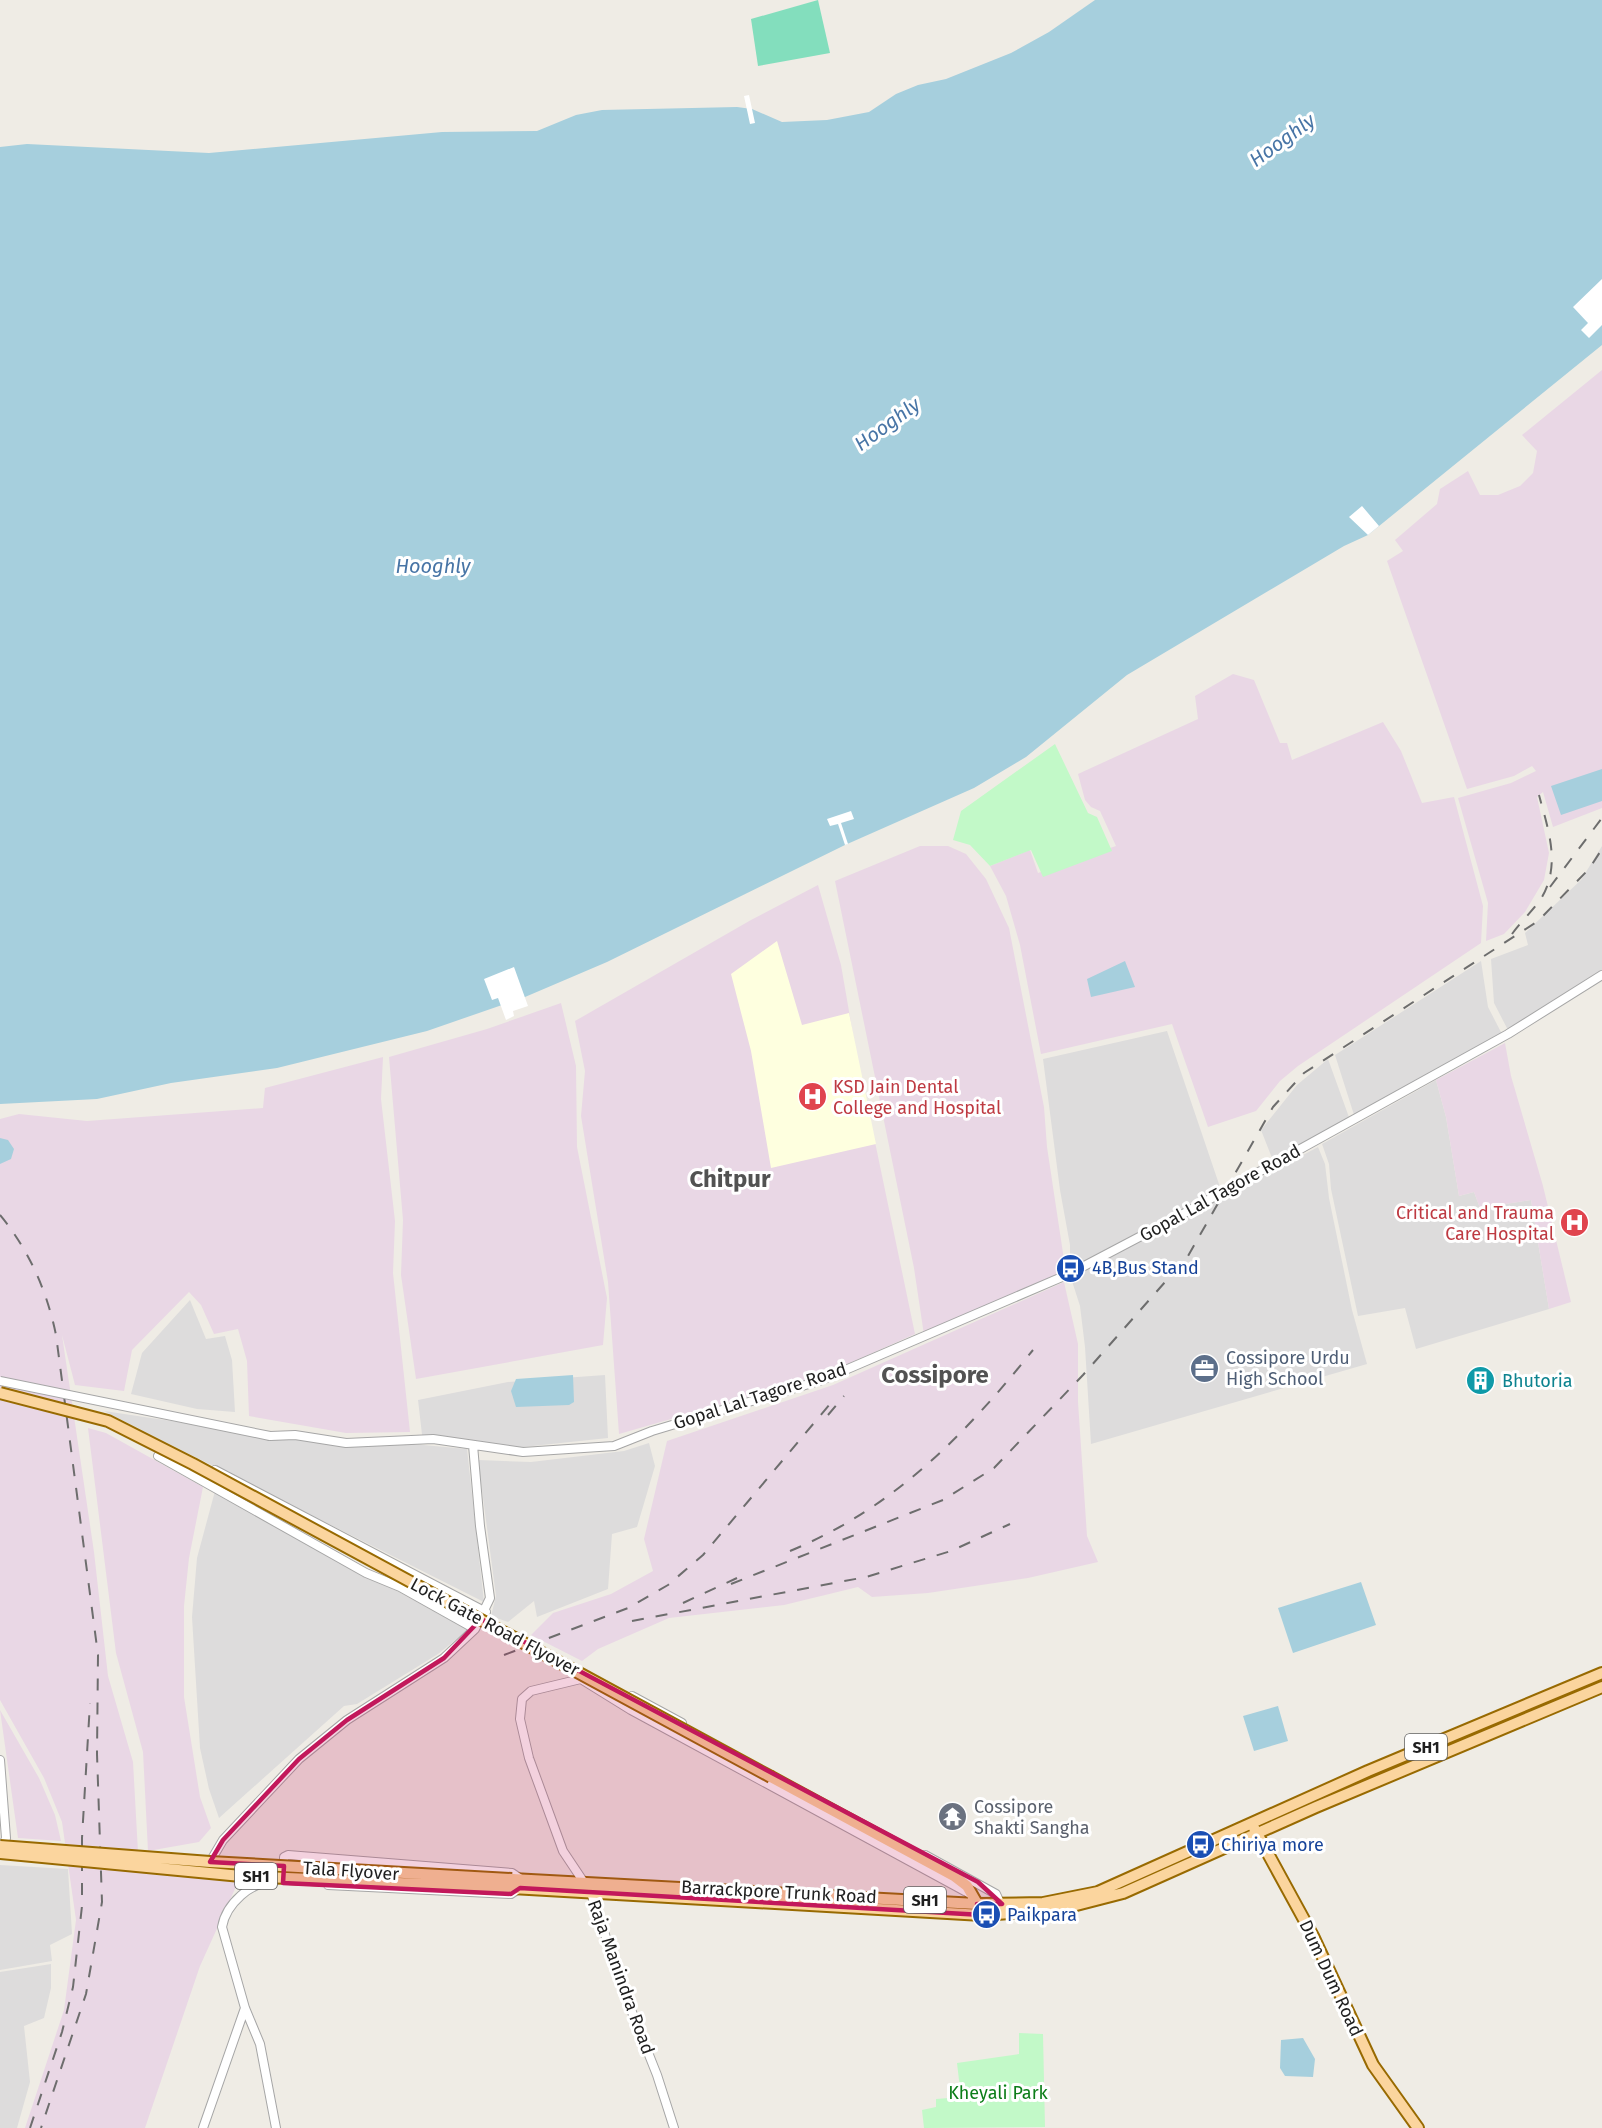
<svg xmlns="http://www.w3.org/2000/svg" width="1602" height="2128" font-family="'Fira Sans',sans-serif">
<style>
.residential{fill:#dddcdc}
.industrial{fill:#e9d7e5}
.education{fill:#feffdf}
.park{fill:#c2f9c8}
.pitch{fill:#83debd}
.water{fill:#a6cfdd}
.pier{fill:#fff}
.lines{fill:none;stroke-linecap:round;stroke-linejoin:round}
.minor-casing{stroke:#a6a6a6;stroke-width:10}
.major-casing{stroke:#986a01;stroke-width:14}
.minor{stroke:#fff;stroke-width:8}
.major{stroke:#fbd59e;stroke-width:10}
.rail{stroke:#6d6d6d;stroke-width:2;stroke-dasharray:12 12;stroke-linecap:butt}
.minor-bridge-casing{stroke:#a6a6a6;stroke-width:10;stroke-linecap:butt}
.major-bridge-casing{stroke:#986a01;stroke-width:14;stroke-linecap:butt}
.minor-bridge{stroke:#fff;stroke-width:8}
.major-bridge{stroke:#fbd59e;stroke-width:10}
.marked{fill:#c2185b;fill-opacity:0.2;stroke:#c2185b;stroke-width:4.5;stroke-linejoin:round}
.labels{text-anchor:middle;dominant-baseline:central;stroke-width:6;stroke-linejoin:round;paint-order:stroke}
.shield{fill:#fff;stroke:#626262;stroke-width:1.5}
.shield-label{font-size:16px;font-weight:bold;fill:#1f1f1f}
.health-label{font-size:18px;fill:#be3a42;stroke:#fff;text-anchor:start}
.street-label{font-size:18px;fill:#1f1f1f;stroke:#fff}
.transit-label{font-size:18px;fill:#164399;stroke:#fff;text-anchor:start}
.service-label{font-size:18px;fill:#4e5e75;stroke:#fff;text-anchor:start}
.culture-label{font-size:18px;fill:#0d838f;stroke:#fff;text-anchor:start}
.worship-label{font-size:18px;fill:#5b616d;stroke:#fff;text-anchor:start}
.park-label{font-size:18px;fill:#0c7d18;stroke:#fff}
.water-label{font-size:20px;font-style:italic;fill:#4875a6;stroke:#fff}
.district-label{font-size:24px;font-weight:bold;fill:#525252;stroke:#fff}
</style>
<rect width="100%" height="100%" fill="#efece5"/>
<path class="residential" d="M 1602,846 L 1602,975 L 1509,1032 L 1494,1003 L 1491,959 L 1528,945 L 1525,933 L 1581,880 Z
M 1481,961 L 1488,1007 L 1503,1036 L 1355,1118 L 1335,1055 Z
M 1167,1031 L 1221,1190 L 1070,1270 L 1070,1245 L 1060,1190 L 1043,1059 Z
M 1328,1059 L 1350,1120 L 1274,1163 L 1261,1130 L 1297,1085 Z
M 1436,1080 L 1446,1117 L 1459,1196 L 1474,1192 L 1480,1208 L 1531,1200 L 1549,1309 L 1416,1349 L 1405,1308 L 1358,1316 L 1331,1189 L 1329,1164 L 1322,1144 Z
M 1318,1147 L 1325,1164 L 1329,1198 L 1352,1310 L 1367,1364 L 1091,1444 L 1085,1347 L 1080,1306 L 1071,1278 Z
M 190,1300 L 206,1339 L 225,1336 L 232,1360 L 235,1412 L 197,1409 L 131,1394 L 142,1353 Z
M 605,1375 L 608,1438 L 523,1447 L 423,1443 L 418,1400 L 508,1382 Z
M 104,1411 L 346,1447 L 402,1443 L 467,1449 L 484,1602 Z
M 649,1443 L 655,1466 L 637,1527 L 612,1534 L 608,1589 L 537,1617 L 534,1601 L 508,1622 L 491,1616 L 496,1596 L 478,1460 L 531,1462 L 624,1451 Z
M 215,1491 L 468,1630 L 438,1654 L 357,1704 L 344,1706 L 219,1818 L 209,1789 L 200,1748 L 192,1617 L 197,1558 Z
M 0,1865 L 68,1869 L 72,1934 L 50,1945 L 52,1961 L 0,1970 Z
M 51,1964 L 51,1988 L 44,2018 L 24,2026 L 30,2082 L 17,2128 L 0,2128 L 0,1972 Z"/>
<path class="industrial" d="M 1602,370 L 1602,808 L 1553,827 L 1543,792 L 1537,797 L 1549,853 L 1544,880 L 1525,912 L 1504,934 L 1486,941 L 1488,903 L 1458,798 L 1511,783 L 1536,771 L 1532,766 L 1514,776 L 1467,789 L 1387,561 L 1403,551 L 1395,540 L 1437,504 L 1440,489 L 1468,471 L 1480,495 L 1498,495 L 1520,486 L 1533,473 L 1537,451 L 1522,435 Z
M 1233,674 L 1254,680 L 1280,743 L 1287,743 L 1292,760 L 1383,722 L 1401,751 L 1422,803 L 1454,797 L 1483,906 L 1481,943 L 1298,1066 L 1280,1081 L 1256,1111 L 1208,1127 L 1172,1024 L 1041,1054 L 1020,945 L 1006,896 L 990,866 L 1030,850 L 1038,873 L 1116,846 L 1100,811 L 1091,807 L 1085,800 L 1078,774 L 1198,719 L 1195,696 Z
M 920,846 L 948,846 L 966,854 L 986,879 L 1009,928 L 1044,1107 L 1047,1147 L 1066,1273 L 924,1335 L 914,1268 L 835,881 Z
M 818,885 L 841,965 L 855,1046 L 915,1334 L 821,1376 L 619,1434 L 608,1282 L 581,1116 L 585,1071 L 575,1021 L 751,920 Z
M 561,1003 L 576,1066 L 577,1147 L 607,1298 L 603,1345 L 416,1379 L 401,1275 L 403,1220 L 389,1057 L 487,1029 Z
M 1505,1043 L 1511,1076 L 1543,1186 L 1571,1302 L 1549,1309 L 1531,1200 L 1480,1208 L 1474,1192 L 1459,1196 L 1446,1117 L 1436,1080 Z
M 383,1057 L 381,1099 L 395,1221 L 393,1273 L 410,1432 L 346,1433 L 249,1416 L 247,1361 L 238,1329 L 214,1334 L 201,1305 L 189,1292 L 132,1350 L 124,1391 L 75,1385 L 62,1335 L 94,1552 L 108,1676 L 133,1762 L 139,1870 L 239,1880 L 200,1966 L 145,2128 L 25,2128 L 64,2010 L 76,1920 L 62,1822 L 44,1778 L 0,1700 L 0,1119 L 19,1114 L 87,1121 L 263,1108 L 265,1088 Z
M 1064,1282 L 1078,1344 L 1078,1402 L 1087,1536 L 1098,1562 L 1028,1578 L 928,1593 L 872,1597 L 858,1587 L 784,1605 L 669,1618 L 598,1649 L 582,1661 L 531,1635 L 553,1613 L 611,1594 L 653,1571 L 644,1539 L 667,1441 L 833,1385 Z
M 88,1428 L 106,1433 L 203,1487 L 189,1558 L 184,1606 L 184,1697 L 200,1797 L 211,1828 L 199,1842 L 148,1851 L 143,1752 L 116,1653 Z
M 0,1710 L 39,1778 L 55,1815 L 61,1841 L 18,1838 Z"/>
<path class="education" d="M 777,941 L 802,1025 L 849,1013 L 876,1144 L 771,1168 L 751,1051 L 731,974 Z"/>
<path class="park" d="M 1055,744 L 1088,813 L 1097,817 L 1112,851 L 1043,877 L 1031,850 L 990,866 L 970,845 L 953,840 L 961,811 Z
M 1019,2033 L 1043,2034 L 1045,2127 L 924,2128 L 922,2110 L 936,2107 L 936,2099 L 961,2097 L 957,2063 L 1019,2054 Z"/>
<path class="pitch" d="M 818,0 L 830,53 L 758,66 L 751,19 Z"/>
<path class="water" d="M 1095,0 L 1602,0 L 1602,345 L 1368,535 L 1344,546 L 1127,675 L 1026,757 L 974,788 L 845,845 L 607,962 L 525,997 L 427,1031 L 277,1068 L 171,1083 L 97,1099 L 0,1104 L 0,147 L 27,144 L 209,153 L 442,132 L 537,131 L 576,115 L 602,110 L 737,107 L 752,109 L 782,122 L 827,120 L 869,112 L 896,94 L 918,85 L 946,79 L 1011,53 L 1049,32 Z
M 1602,769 L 1602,801 L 1561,815 L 1551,786 Z
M 1125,961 L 1135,987 L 1091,997 L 1087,979 Z
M 0,1138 L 8,1140 L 14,1149 L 11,1159 L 0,1164 Z
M 573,1375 L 574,1402 L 569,1405 L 516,1407 L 511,1391 L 516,1379 Z
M 1361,1582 L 1376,1625 L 1293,1653 L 1278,1608 Z
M 1278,1706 L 1288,1741 L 1254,1751 L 1243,1716 Z
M 1303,2038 L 1315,2059 L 1313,2077 L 1285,2076 L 1280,2068 L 1281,2040 Z"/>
<path class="pier" d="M 749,95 L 755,123 L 750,124 L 744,96 Z
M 1602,279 L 1602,325 L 1589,338 L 1581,330 L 1588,323 L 1573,307 Z
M 1362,506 L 1379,526 L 1368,535 L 1349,517 Z
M 851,811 L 854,819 L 841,823 L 848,844 L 845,845 L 838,824 L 830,826 L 827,819 Z
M 514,967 L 528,1006 L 513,1011 L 514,1016 L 506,1020 L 498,998 L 492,1000 L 484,979 Z"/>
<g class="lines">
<defs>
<path id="minor" d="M 270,1436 L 295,1435 L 346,1443 L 433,1439 L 523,1452 L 614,1446 L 652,1431 L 822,1380 L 1069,1274 L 1183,1214 L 1508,1034 L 1602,975
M 158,1456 L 366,1573 L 400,1587 L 475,1629
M 215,1470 L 486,1612
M 589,1677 L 531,1691 L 522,1699 L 520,1719 L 529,1758 L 563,1851 L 591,1893 L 626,1997 L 657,2075 L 674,2128
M 581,1679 L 631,1710 L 972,1895
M 632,1696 L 682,1723
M 0,1760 L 6,1838 L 1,1851
M 925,1855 L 996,1894 L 1002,1907
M 210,1862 L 223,1840 L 299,1759 L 347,1720 L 444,1658 L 475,1629 L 490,1598 L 480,1526 L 473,1445
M 284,1870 L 284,1857 L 288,1855 L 512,1873 L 521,1879
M 274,1882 C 251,1881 226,1904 222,1927 L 245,2008 L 260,2044 L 276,2128
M 328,1885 L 511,1894 L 520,1888
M 203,2128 L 245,2008"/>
<path id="major" d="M 771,1777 L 954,1876 L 967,1886 L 979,1907
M 1254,1828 L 1313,1936 L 1373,2065 L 1418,2128
M 512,1879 L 977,1904 L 1043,1903 L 1098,1892 L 1368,1771 L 1602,1673
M 512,1888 L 982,1915 L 1057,1910 L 1123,1893 L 1316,1807 L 1602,1687"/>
</defs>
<use href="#minor" class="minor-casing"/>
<use href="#major" class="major-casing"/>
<use href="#minor" class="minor"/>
<use href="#major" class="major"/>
<path class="rail" d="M 1550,887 L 1602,818
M 1512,934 C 1521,921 1534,910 1542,897 C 1561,864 1548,829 1539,795
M 0,1215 C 29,1250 47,1291 56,1335 L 98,1655 L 97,1754 L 102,1902 L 86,1994 L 41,2128
M 828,1415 L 844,1396
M 790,1551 C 894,1508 964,1436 1033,1350
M 731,1584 L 943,1500 L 994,1468 L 1083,1375 L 1188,1256 L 1273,1107 L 1304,1073 L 1538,921 L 1589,869 L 1602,849
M 683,1603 L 737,1578
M 632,1621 L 866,1577 L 951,1551 L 1010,1524
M 504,1655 L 628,1608 L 668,1585 L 703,1555 L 830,1404
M 30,2128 L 62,2032 L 73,1987 L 82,1906 L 82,1838 L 90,1703"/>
<defs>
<path id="minor-bridge" d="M 0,1381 L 270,1436"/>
<path id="major-bridge" d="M 0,1393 L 108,1421 L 193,1464 L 771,1777
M 0,1846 L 210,1862 L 512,1879
M 0,1853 L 241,1876 L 512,1888"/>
</defs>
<use href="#minor-bridge" class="minor-bridge-casing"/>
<use href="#major-bridge" class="major-bridge-casing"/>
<use href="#minor-bridge" class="minor-bridge"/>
<use href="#major-bridge" class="major-bridge"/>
</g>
<path class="marked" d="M 481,1619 L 978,1882 L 1002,1904 L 977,1904 L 982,1915 L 520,1888 L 511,1894 L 283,1883 L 284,1866 L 210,1862 L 223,1840 L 299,1759 L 347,1720 L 444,1658 Z"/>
<defs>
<symbol id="hospital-disc" viewBox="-11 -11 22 22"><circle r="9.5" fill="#e0444e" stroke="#fff"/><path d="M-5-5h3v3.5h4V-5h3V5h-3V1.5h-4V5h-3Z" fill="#fff"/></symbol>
<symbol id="bus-disc" viewBox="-11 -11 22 22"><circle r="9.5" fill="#1a4fb4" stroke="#fff"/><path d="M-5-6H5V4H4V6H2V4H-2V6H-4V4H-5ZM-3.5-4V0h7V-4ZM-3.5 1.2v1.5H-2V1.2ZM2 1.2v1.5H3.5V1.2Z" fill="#fff"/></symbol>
<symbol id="office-disc" viewBox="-11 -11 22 22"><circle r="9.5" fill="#5c6f8a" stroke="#fff"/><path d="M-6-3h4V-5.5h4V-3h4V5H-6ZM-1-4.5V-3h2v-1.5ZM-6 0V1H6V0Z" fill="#fff"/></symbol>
<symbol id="building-disc" viewBox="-11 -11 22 22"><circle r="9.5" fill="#0f9aa8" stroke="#fff"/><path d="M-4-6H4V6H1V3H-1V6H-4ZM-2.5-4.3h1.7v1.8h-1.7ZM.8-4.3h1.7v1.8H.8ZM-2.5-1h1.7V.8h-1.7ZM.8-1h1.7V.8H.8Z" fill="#fff"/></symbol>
<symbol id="temple-disc" viewBox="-11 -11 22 22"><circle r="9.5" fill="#6b7280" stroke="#fff"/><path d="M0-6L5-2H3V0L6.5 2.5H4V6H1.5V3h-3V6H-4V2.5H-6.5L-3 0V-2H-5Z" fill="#fff"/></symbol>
</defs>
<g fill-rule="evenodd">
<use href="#hospital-disc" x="796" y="1080" width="33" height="33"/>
<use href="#hospital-disc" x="1558" y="1206" width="33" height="33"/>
<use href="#bus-disc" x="1054" y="1252" width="33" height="33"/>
<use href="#office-disc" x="1188" y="1352" width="33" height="33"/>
<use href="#building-disc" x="1464" y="1364" width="33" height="33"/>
<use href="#temple-disc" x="936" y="1800" width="33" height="33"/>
<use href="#bus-disc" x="1184" y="1828" width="33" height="33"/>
<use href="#bus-disc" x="970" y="1898" width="33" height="33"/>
</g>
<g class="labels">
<g class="shield">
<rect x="1405" y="1734" width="42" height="26" rx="4.5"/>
<rect x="235" y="1863" width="42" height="26" rx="4.5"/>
<rect x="904" y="1887" width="42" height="26" rx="4.5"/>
</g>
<g class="shield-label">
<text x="1426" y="1747">SH1</text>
<text x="256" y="1876">SH1</text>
<text x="925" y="1900">SH1</text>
</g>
<g class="health-label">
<text x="833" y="1087">KSD Jain Dental<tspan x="833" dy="21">College and Hospital</tspan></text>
<text x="1554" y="1213" text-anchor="end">Critical and Trauma<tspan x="1554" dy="21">Care Hospital</tspan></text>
</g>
<g class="street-label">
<text transform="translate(1220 1193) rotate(-29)">Gopal Lal Tagore Road</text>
<text transform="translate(760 1396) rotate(-18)">Gopal Lal Tagore Road</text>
<text transform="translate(495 1627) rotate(28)">Lock Gate Road Flyover</text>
<text transform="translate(351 1871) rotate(4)">Tala Flyover</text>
<text transform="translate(779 1892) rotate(3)">Barrackpore Trunk Road</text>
<text transform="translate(621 1977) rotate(70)">Raja Manindra Road</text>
<text transform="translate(1331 1978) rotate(65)">Dum Dum Road</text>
</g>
<g class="transit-label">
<text x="1092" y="1268">4B,Bus Stand</text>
<text x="1221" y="1845">Chiriya more</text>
<text x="1007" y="1915">Paikpara</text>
</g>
<g class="service-label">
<text x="1226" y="1358">Cossipore Urdu<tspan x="1226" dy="21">High School</tspan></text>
</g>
<g class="culture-label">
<text x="1502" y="1381">Bhutoria</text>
</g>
<g class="worship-label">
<text x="974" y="1807">Cossipore<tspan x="974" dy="21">Shakti Sangha</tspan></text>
</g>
<g class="park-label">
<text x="998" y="2093">Kheyali Park</text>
</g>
<g class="water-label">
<text transform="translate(1282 140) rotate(-36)">Hooghly</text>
<text transform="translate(887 424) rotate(-36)">Hooghly</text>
<text x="433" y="566">Hooghly</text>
</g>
<g class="district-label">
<text x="730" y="1179">Chitpur</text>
<text x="935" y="1375">Cossipore</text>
</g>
</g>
</svg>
